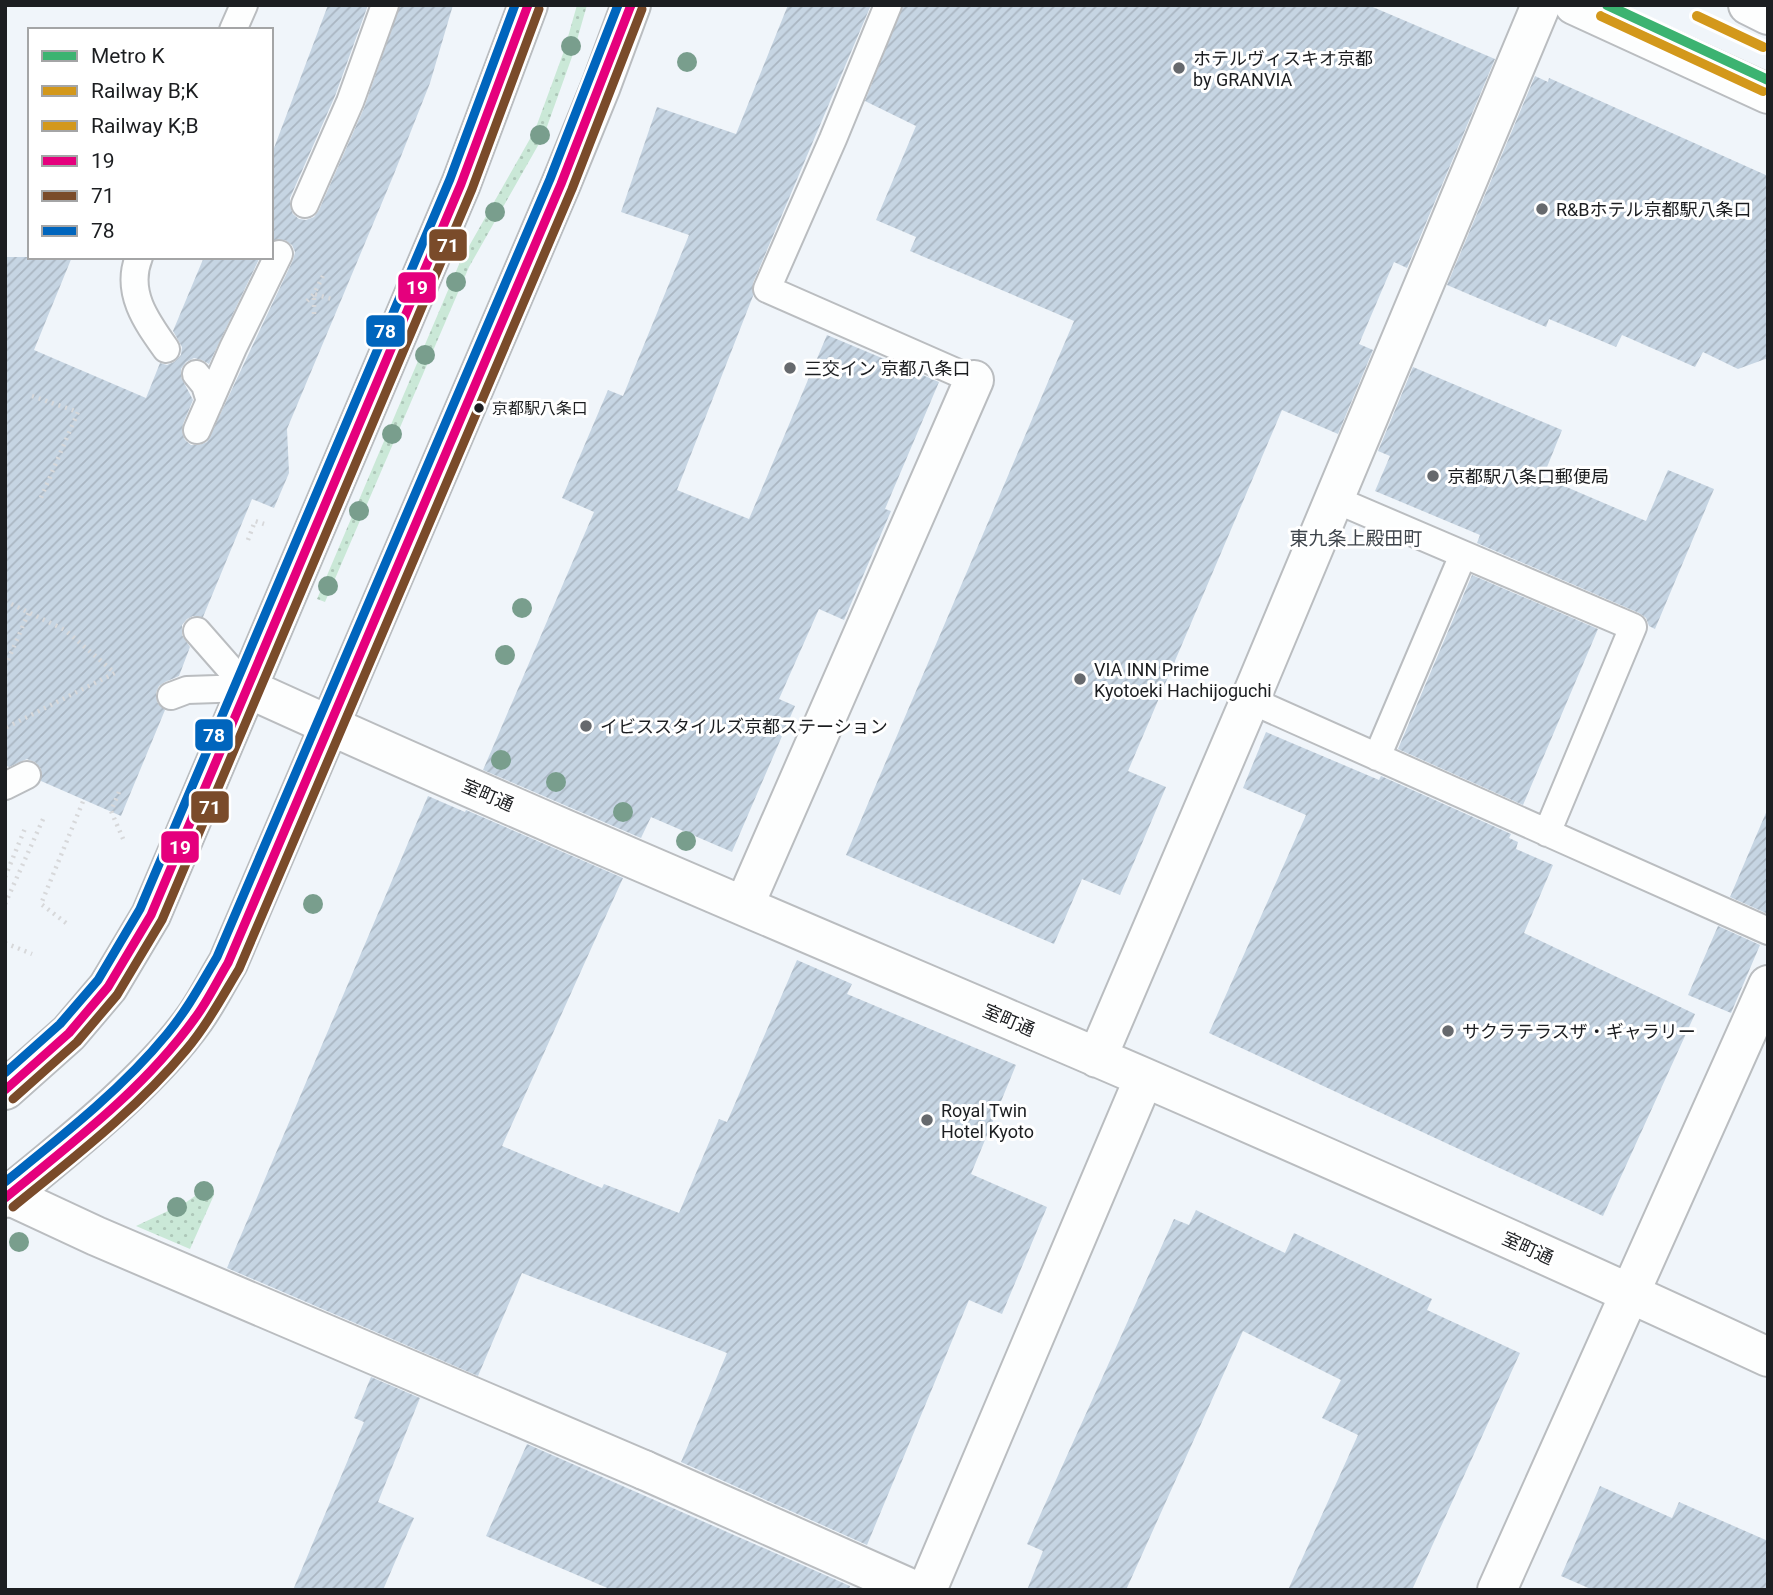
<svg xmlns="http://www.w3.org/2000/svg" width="1773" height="1595" font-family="Roboto,'Noto Sans JP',sans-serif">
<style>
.grass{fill:url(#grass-dots)}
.building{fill:url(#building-hatch)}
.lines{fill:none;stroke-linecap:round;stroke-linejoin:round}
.service-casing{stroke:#babdc0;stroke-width:30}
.pedestrian-casing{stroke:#babdc0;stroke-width:42}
.minor-casing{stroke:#babdc0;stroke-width:42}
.tertiary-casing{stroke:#babdc0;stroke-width:42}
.path{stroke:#d7d8da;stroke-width:4.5;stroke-dasharray:2 5;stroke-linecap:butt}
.service{stroke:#fdfefe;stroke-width:26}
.pedestrian{stroke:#fdfefe;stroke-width:38}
.minor{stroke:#fdfefe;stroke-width:38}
.tertiary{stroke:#fdfefe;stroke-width:38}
.bus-1-casing{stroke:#fff;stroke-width:14}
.bus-2-casing{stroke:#fff;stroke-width:14}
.bus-3-casing{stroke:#fff;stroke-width:14}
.bus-1{stroke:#e5007d;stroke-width:9}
.bus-2{stroke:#7a4b2a;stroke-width:9}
.bus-3{stroke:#0065bd;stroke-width:9}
.rail-1-casing{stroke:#fff;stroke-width:16}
.rail-2-casing{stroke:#fff;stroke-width:16}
.rail-1{stroke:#d3981b;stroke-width:10}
.rail-2{stroke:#d3981b;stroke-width:10}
.metro-1-casing{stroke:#fff;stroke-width:16}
.metro-1{stroke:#3cb371;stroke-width:10}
.tree{fill:#799e8d}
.poi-dot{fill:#66696d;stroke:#fff;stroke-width:2.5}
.bus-dot{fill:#1c1e21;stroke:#fff;stroke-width:2.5}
.labels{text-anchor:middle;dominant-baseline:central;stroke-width:6;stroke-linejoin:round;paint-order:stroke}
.bus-label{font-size:16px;fill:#1c1e21;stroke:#fff;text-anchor:start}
.poi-label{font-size:18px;fill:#1c1e21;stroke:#fff;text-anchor:start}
.street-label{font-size:18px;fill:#1c1e21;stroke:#fff}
.neighbourhood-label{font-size:19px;fill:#3f454c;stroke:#fff}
.line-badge{stroke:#fff;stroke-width:2.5}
.badge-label{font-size:19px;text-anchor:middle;font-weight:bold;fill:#fff}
</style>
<defs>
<pattern id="grass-dots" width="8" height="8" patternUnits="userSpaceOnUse" patternTransform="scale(1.75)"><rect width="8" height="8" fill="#cae8d7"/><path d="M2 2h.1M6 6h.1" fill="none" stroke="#adc7b8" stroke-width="1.8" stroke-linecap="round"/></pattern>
<pattern id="building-hatch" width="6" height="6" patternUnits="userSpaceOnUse" patternTransform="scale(1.75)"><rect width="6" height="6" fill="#c6d5e3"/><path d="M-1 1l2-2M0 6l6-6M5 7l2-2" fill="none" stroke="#aab6c2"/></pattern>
</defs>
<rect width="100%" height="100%" fill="#f0f5fa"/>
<path class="grass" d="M 577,5 L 587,5 L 573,54 L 544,135 L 469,267 L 325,602 L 317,599 L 460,262 L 535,130 L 564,51 Z
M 212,1184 L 214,1195 L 190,1249 L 136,1226 L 185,1203 Z"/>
<path class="building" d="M 328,5 L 368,5 L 335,96 L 290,198 L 290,206 L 293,214 L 299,219 L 306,220 L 314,217 L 319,210 L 364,108 L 400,5 L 453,5 L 430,83 L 394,174 L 287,429 L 289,473 L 274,508 L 252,499 L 203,617 L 193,616 L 187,619 L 182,625 L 182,635 L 190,647 L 179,676 L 165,682 L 159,686 L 156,693 L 157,702 L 165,710 L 121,816 L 41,781 L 41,769 L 35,762 L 27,759 L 9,767 L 5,765 L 5,257 L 72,257 L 34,350 L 146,398 L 160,363 L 167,365 L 174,362 L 181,355 L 182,347 L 173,331 L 204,257 L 260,257 L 209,364 L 202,360 L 194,358 L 186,362 L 181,369 L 181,377 L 193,400 L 183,424 L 182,432 L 185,440 L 191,445 L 199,445 L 207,442 L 293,260 L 295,252 L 292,245 L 285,240 L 271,240 L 271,156 Z
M 788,5 L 871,5 L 753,283 L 753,296 L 677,490 L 749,519 L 827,335 L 939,382 L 885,509 L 891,511 L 844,620 L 819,609 L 779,699 L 795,706 L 732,852 L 651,817 L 641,838 L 483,770 L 594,512 L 562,498 L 608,390 L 623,396 L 689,235 L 621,212 L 657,107 L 736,134 Z
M 903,5 L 1368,5 L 1495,59 L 1407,268 L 1394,262 L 1359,344 L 1373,350 L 1338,434 L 1282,410 L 1128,771 L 1166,787 L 1120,895 L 1082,879 L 1054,944 L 846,855 L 1074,321 L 910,251 L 916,237 L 876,220 L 916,126 L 865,101 Z
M 1535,76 L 1548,82 L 1549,78 L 1768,176 L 1768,358 L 1738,369 L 1703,352 L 1695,367 L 1622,335 L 1616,347 L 1549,319 L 1546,327 L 1447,285 Z
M 1413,367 L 1562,430 L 1543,477 L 1646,521 L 1668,470 L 1714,489 L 1655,629 L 1649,626 L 1646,618 L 1639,613 L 1477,543 L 1480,535 L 1375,491 L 1390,456 L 1378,451 Z
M 1472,575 L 1598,629 L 1523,805 L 1398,749 Z
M 1266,732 L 1379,780 L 1381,776 L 1511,834 L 1509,838 L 1518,842 L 1516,849 L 1553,865 L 1524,933 L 1695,1014 L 1603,1216 L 1209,1033 L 1306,815 L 1243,788 Z
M 428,796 L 465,812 L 466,810 L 623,878 L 502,1146 L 602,1188 L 604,1184 L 679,1213 L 719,1119 L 727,1122 L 797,960 L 852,984 L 847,994 L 1016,1065 L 971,1174 L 1047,1207 L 1002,1314 L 969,1300 L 867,1545 L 681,1462 L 727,1353 L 522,1273 L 478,1376 L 227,1268 Z
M 1768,808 L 1768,914 L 1730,897 Z
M 1718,926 L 1760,945 L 1731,1013 L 1688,995 Z
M 1196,1210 L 1285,1253 L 1294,1233 L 1432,1299 L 1427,1310 L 1520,1353 L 1412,1590 L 1288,1590 L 1358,1435 L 1322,1418 L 1341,1380 L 1243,1331 L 1126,1590 L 1027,1590 L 1043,1551 L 1027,1544 L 1174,1219 L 1189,1225 Z
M 371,1377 L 420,1398 L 378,1502 L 414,1518 L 383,1590 L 293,1590 L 364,1422 L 354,1418 Z
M 527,1444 L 850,1586 L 849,1590 L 612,1590 L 486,1536 Z
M 1600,1486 L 1672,1518 L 1679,1502 L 1768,1541 L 1768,1590 L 1593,1590 L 1561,1576 Z"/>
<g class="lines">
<defs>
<path id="service" d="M 888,5 L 833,139 L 767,289 L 974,380
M 233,30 L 244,5
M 305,204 L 350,102 L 385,5
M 139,257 C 125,292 146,321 166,349
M 196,374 L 205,385 L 210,401
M 197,430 L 233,348 L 279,254
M 1334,499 L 1633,627 L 1547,833
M 197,631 L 247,688
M 171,696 L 187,690 L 247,688
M 1250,700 L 1768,931
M 1377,757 L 1463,555
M 5,786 L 27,775"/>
<path id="pedestrian" d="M 644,1470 L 914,1590"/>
<path id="minor" d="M 247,688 C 543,823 844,948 1143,1077 C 1352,1168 1561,1261 1768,1357
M 744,906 L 974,380
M 1097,1058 L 1250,700 L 1541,5
M 5,1192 L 8,1195 L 96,1236 L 644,1470
M 927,1590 L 1144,1078
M 1497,1590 L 1768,985"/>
<path id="tertiary" d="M 1574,5 L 1768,94
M 1748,5 L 1768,15
M 5,1090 L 69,1033 L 108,987 L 151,915 L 461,184 L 528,5
M 5,1198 C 66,1148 150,1082 195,1018 C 207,1001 217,981 228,963 L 561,184 L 601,86 L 631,5"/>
</defs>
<use href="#service" class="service-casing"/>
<use href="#pedestrian" class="pedestrian-casing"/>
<use href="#minor" class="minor-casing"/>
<use href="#tertiary" class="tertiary-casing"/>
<path class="path" d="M 307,301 L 314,294 L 325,272
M 314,314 L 314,294 L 335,300
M 32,396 L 78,412 L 40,500
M 248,540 L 255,521 L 264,524
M 5,601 L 65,630 L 115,673 L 5,728
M 8,660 L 29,612
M 119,792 L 111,811 L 124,841
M 5,877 L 26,826
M 5,904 L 44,817
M 66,923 L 41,904 L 84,799
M 5,943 L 32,954"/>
<use href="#service" class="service"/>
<use href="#pedestrian" class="pedestrian"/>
<use href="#minor" class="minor"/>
<use href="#tertiary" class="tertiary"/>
<defs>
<path id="bus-1" d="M 5,1090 L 69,1033 L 108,987 L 151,915 L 461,184 L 528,5
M 5,1198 C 72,1143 144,1089 195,1018 C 208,1001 217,981 228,963 L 561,184 L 631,5"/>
<path id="bus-2" d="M 13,1099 L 77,1042 L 117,995 L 162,920 L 472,189 L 539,9
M 13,1207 C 73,1158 136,1110 186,1050 C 207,1025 222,997 239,969 L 572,189 L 642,9"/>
<path id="bus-3" d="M 5,1073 L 60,1024 L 98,980 L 140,909 L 450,179 L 515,5
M 5,1182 C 62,1136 121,1090 167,1034 C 187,1010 201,984 217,957 L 550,179 L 618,5"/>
</defs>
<use href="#bus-1" class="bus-1-casing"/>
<use href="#bus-2" class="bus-2-casing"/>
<use href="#bus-3" class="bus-3-casing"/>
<use href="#bus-1" class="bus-1"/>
<use href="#bus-2" class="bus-2"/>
<use href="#bus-3" class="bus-3"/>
<defs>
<path id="rail-1" d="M 1601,16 L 1763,91"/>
<path id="rail-2" d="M 1697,16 L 1763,47"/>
</defs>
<use href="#rail-1" class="rail-1-casing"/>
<use href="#rail-2" class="rail-2-casing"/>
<use href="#rail-1" class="rail-1"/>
<use href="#rail-2" class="rail-2"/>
<defs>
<path id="metro-1" d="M 1607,5 L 1768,80"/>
</defs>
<use href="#metro-1" class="metro-1-casing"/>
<use href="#metro-1" class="metro-1"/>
</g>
<g class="tree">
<circle cx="571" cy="46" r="10"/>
<circle cx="687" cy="62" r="10"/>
<circle cx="540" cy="135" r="10"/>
<circle cx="495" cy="212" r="10"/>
<circle cx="456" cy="282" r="10"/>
<circle cx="425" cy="355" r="10"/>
<circle cx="392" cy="434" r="10"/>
<circle cx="359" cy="511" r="10"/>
<circle cx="328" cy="586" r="10"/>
<circle cx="522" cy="608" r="10"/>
<circle cx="505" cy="655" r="10"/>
<circle cx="501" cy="760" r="10"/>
<circle cx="556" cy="782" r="10"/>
<circle cx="623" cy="812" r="10"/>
<circle cx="686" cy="841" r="10"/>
<circle cx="313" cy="904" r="10"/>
<circle cx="204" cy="1191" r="10"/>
<circle cx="177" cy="1207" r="10"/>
<circle cx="19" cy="1242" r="10"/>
</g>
<g class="poi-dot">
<circle cx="1179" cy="68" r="7"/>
<circle cx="1542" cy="209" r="7"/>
<circle cx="790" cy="368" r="7"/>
<circle cx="1433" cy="476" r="7"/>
<circle cx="1080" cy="679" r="7"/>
<circle cx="586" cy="726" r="7"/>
<circle cx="1448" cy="1031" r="7"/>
<circle cx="927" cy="1120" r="7"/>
</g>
<circle class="bus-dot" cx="479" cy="408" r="6"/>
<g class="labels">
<g class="bus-label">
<text x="492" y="408">京都駅八条口</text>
</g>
<g class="poi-label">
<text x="1193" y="58">ホテルヴィスキオ京都<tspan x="1193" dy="21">by GRANVIA</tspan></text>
<text x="1556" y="209">R&amp;Bホテル京都駅八条口</text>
<text x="804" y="368">三交イン 京都八条口</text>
<text x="1447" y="476">京都駅八条口郵便局</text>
<text x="1094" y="669">VIA INN Prime<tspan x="1094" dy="21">Kyotoeki Hachijoguchi</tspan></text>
<text x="600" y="726">イビススタイルズ京都ステーション</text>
<text x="1462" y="1031">サクラテラスザ・ギャラリー</text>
<text x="941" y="1110">Royal Twin<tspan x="941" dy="21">Hotel Kyoto</tspan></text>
</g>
<g class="street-label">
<text transform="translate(488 795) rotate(23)">室町通</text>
<text transform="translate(1009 1020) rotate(23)">室町通</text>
<text transform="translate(1528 1248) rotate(24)">室町通</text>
</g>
<g class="neighbourhood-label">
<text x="1356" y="538">東九条上殿田町</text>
</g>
</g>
<g class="line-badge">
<rect x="428" y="228" width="40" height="34" rx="7" fill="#7a4b2a"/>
<rect x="397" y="271" width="40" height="33" rx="7" fill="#e5007d"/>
<rect x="365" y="314" width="41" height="34" rx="7" fill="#0065bd"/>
<rect x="194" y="718" width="40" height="34" rx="7" fill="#0065bd"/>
<rect x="190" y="790" width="40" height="34" rx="7" fill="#7a4b2a"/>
<rect x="160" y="830" width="40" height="34" rx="7" fill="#e5007d"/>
</g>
<g class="badge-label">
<text x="448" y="252">71</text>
<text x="417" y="294">19</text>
<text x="385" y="338">78</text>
<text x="214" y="742">78</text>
<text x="210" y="814">71</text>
<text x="180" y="854">19</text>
</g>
<rect width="1773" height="1595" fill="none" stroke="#1c1e21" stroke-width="14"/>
<rect x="28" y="28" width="245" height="231" fill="#ffffff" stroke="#a4a5a6" stroke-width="2"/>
<rect x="42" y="51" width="35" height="10" fill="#3cb371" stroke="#a4a5a6" stroke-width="2"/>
<text x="91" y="63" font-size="21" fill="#1c1e21">Metro K</text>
<rect x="42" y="86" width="35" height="10" fill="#d3981b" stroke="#a4a5a6" stroke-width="2"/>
<text x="91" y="98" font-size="21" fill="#1c1e21">Railway B;K</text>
<rect x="42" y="121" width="35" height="10" fill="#d3981b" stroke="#a4a5a6" stroke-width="2"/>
<text x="91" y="133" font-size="21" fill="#1c1e21">Railway K;B</text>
<rect x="42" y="156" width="35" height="10" fill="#e5007d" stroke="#a4a5a6" stroke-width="2"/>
<text x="91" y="168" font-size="21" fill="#1c1e21">19</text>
<rect x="42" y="191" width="35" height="10" fill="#7a4b2a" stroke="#a4a5a6" stroke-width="2"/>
<text x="91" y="203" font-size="21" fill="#1c1e21">71</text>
<rect x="42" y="226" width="35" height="10" fill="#0065bd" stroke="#a4a5a6" stroke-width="2"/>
<text x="91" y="238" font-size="21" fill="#1c1e21">78</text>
</svg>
